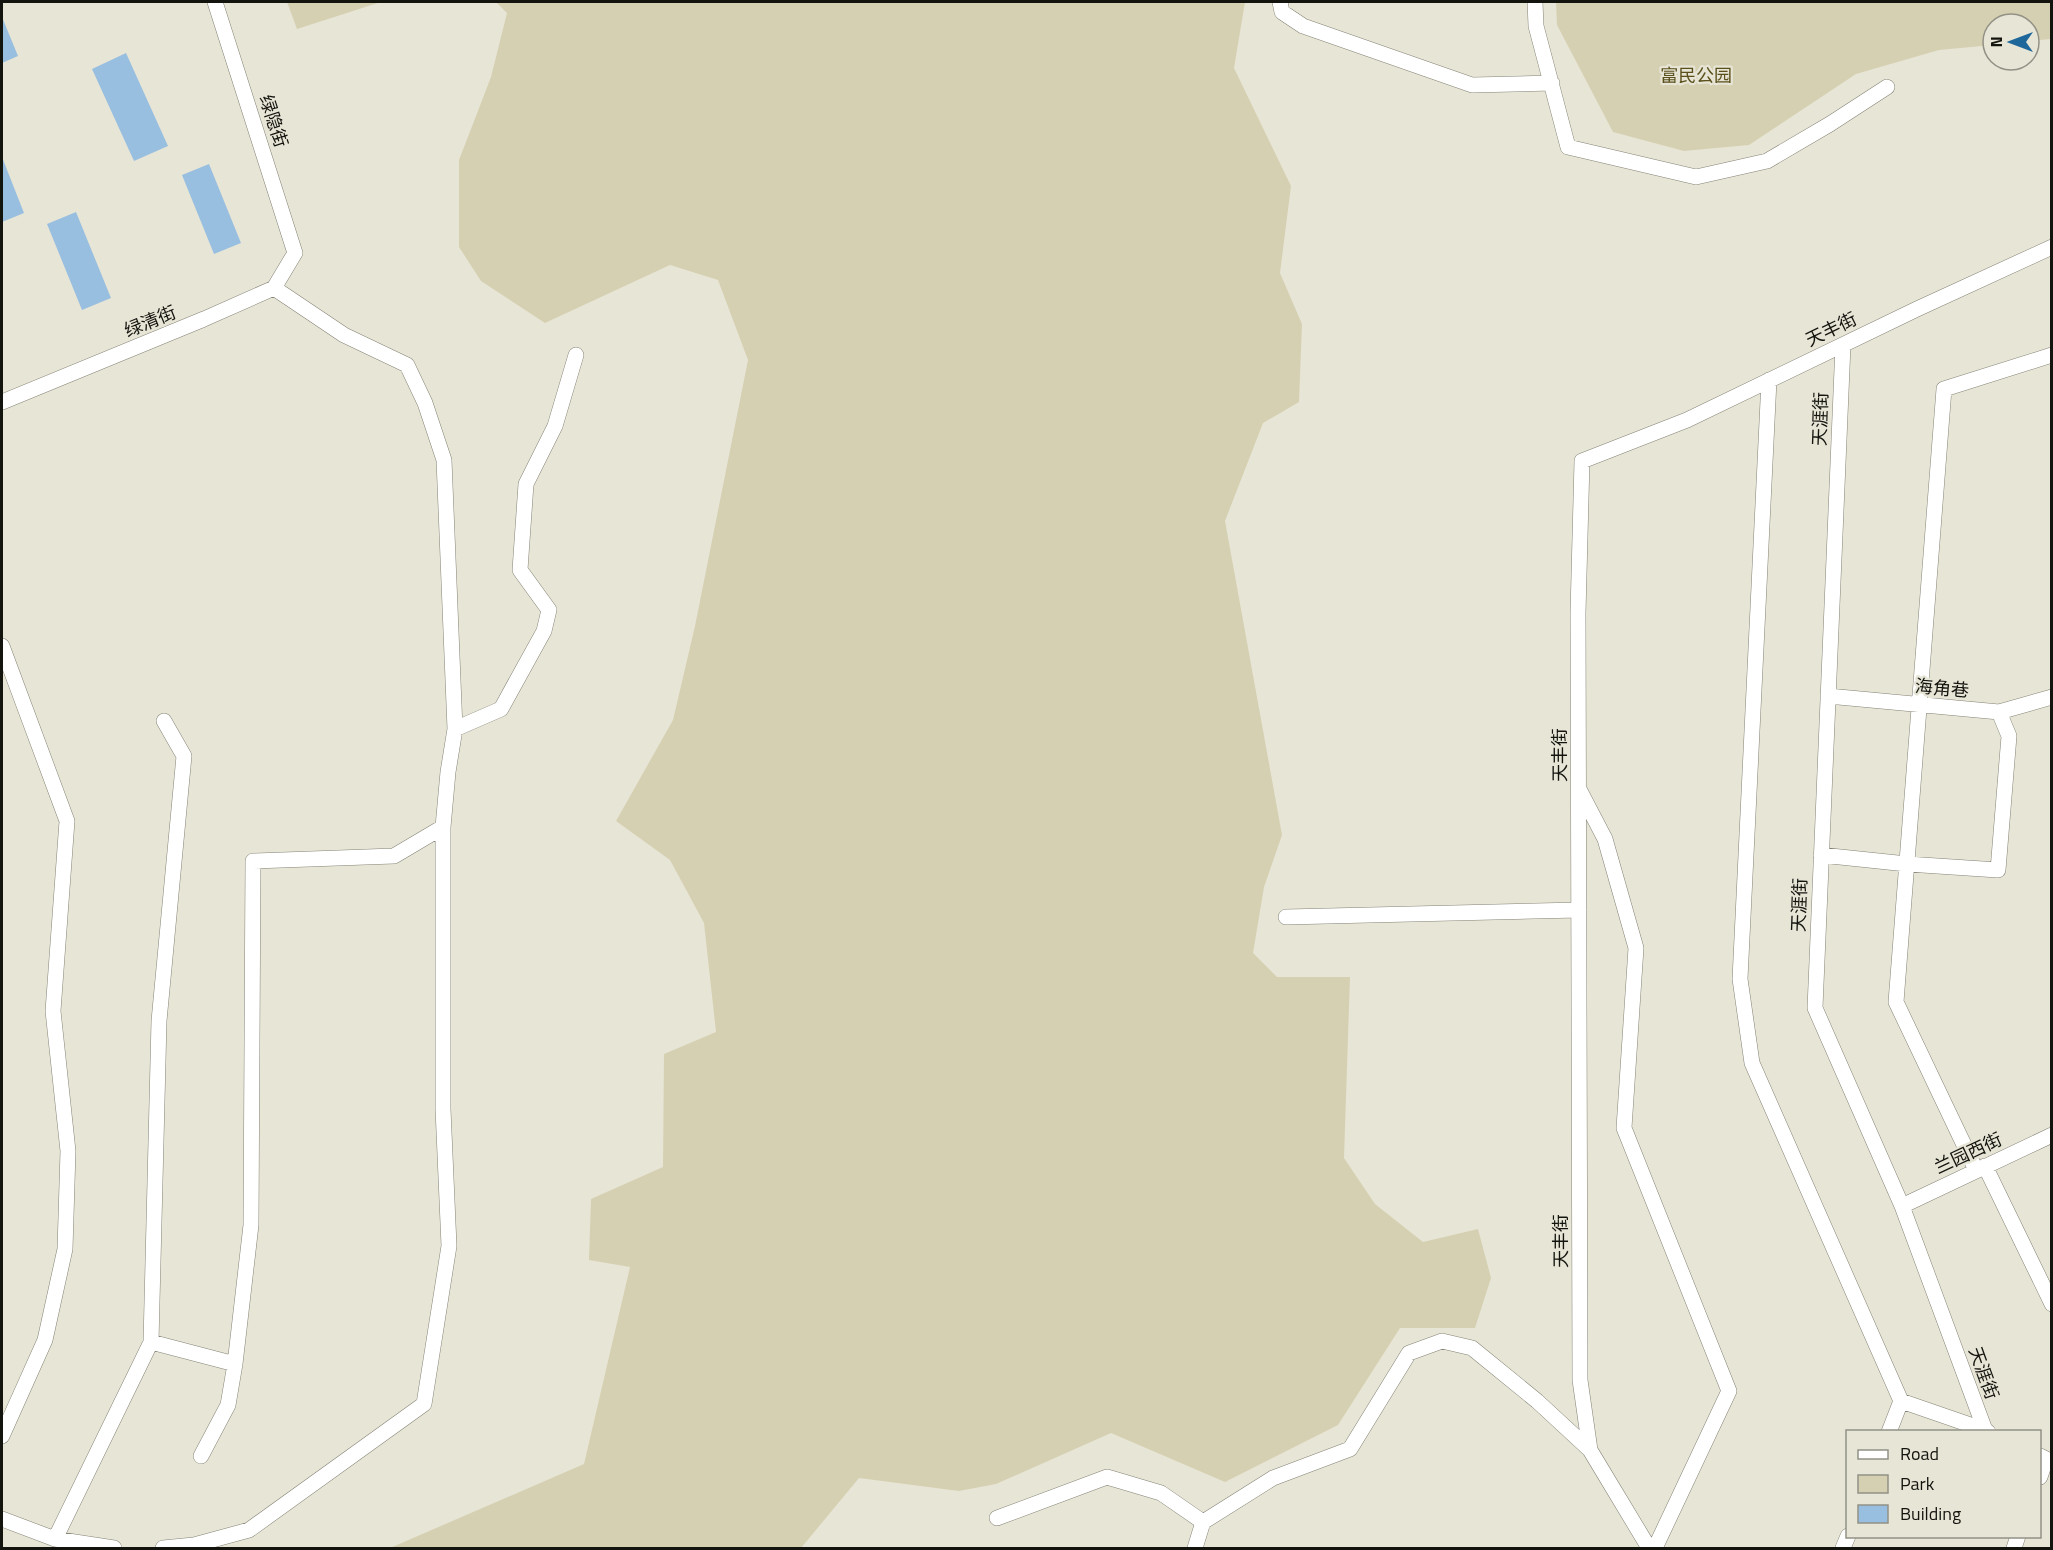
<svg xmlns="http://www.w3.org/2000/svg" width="2053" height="1550" font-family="'Titillium Web','Noto Sans SC',sans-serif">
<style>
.green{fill:#d6d0b2}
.building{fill:#99bfe0}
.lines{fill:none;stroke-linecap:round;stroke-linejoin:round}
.minor-casing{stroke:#858376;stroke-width:16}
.minor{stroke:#fff;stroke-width:15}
.labels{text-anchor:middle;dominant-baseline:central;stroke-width:4.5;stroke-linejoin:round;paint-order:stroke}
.park-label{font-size:18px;fill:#5a501b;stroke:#e7e5d6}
.street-label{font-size:18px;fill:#14140f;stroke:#e7e5d6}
</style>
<rect width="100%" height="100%" fill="#e7e5d6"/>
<path class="green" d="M 287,2 L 381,2 L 297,29 Z
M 496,2 L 1245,2 L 1234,68 L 1291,186 L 1280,273 L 1302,324 L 1299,402 L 1263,423 L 1225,521 L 1282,835 L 1264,887 L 1253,953 L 1277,977 L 1350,977 L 1344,1158 L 1375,1204 L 1423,1242 L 1478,1229 L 1491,1278 L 1475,1328 L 1400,1328 L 1338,1425 L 1225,1482 L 1111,1433 L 996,1484 L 959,1491 L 859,1478 L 801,1548 L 390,1548 L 584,1464 L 630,1267 L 589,1260 L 591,1199 L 663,1167 L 664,1054 L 716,1032 L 704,923 L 670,860 L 616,821 L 673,720 L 695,626 L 748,360 L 718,280 L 670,265 L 545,323 L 481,281 L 459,247 L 459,160 L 491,77 L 507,13 Z
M 1556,2 L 2051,2 L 2051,39 L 2029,41 L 2029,24 L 1993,24 L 1993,45 L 1939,50 L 1856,74 L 1749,145 L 1684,151 L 1613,132 L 1557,25 Z"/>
<path class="building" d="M 2,17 L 18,56 L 2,63 Z
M 126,53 L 168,146 L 134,161 L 92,69 Z
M 2,157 L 24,213 L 2,222 Z
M 209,164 L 241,243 L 214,254 L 182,175 Z
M 76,212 L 111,298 L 82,310 L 47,224 Z"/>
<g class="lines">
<defs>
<path id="minor" d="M 1280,2 L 1282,12 L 1303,26 L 1472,85 L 1552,83
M 1535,2 L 1536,26 L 1568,147 L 1696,177 L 1767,161 L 1830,124 L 1887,87
M 1843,345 L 1815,1008 L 1902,1206 L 1985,1430 L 1988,1432
M 1769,380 L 1740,979 L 1752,1063 L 1901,1401 L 1889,1432
M 2,402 L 204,319 L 274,288 L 295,253 L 215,2
M 2,646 L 67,821 L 53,1011 L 68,1151 L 65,1249 L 45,1340 L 2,1436
M 1828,696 L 1999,712 L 2052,697
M 455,729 L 501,709 L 544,631 L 549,610 L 520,570 L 526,484 L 555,426 L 576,355
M 1580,791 L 1605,839 L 1636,948 L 1624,1128 L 1729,1391 L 1655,1548
M 1821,855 L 1907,864 L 1998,870 L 2009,736 L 1999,712
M 1286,917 L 1579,910
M 1985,1166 L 2052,1304
M 1976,1170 L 1896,1002 L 1944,389 L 2052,355
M 1902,1206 L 2052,1135
M 151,1342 L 235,1364
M 1901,1401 L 1985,1430
M 201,1456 L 228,1405 L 235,1364 L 251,1225 L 253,861 L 394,856 L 443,827
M 2040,1456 L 2046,1459 L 2040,1477
M 997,1518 L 1107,1477 L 1161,1493 L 1203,1522
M 2,1519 L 55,1539 L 114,1548
M 55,1539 L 151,1342 L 159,1021 L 184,756 L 164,721
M 163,1548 L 194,1545 L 249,1530 L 424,1404 L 449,1246 L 443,1109 L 443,827 L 448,772 L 455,729 L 444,460 L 425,403 L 407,365 L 344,335 L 274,288
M 1195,1548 L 1203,1522 L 1273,1478 L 1350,1449 L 1409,1353 L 1442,1341 L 1472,1348 L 1537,1401 L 1590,1450
M 1649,1548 L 1590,1450 L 1580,1380 L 1578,613 L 1582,461 L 1687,420 L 1917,309 L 2052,247
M 1843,1548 L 1848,1536
M 2014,1548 L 2018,1536"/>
</defs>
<use href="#minor" class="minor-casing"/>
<use href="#minor" class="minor"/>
</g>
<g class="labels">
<g class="park-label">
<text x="1696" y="75">富民公园</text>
</g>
<g class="street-label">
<text transform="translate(274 121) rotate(72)">绿隐街</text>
<text transform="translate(150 321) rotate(-22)">绿清街</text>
<text transform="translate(1831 329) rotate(-26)">天丰街</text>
<text transform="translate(1820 419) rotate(-88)">天涯街</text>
<text transform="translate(1942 688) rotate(5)">海角巷</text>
<text transform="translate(1559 755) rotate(-90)">天丰街</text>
<text transform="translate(1799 905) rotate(-88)">天涯街</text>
<text transform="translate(1968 1153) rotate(-25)">兰园西街</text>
<text transform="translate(1560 1241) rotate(-90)">天丰街</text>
<text transform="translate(1984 1373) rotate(70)">天涯街</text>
</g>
</g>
<rect width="2053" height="1550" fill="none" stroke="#14140f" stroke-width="6"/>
<rect x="1846" y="1430" width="195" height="108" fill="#e7e5d6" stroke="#939186" stroke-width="1.5"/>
<rect x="1858" y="1450" width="30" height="9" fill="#ffffff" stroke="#939186" stroke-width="1.5"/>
<text x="1900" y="1460" font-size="18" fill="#14140f">Road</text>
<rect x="1858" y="1475" width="30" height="18" fill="#d6d0b2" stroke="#939186" stroke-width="1.5"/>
<text x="1900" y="1490" font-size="18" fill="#14140f">Park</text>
<rect x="1858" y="1505" width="30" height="18" fill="#99bfe0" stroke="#939186" stroke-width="1.5"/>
<text x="1900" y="1520" font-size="18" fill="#14140f">Building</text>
<g transform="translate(2011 42) rotate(270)"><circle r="28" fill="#e7e5d6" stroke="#939186" stroke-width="1.5"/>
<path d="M0-4.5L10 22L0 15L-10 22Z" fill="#1e679b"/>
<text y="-9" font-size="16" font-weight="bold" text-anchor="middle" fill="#14140f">N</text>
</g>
</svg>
